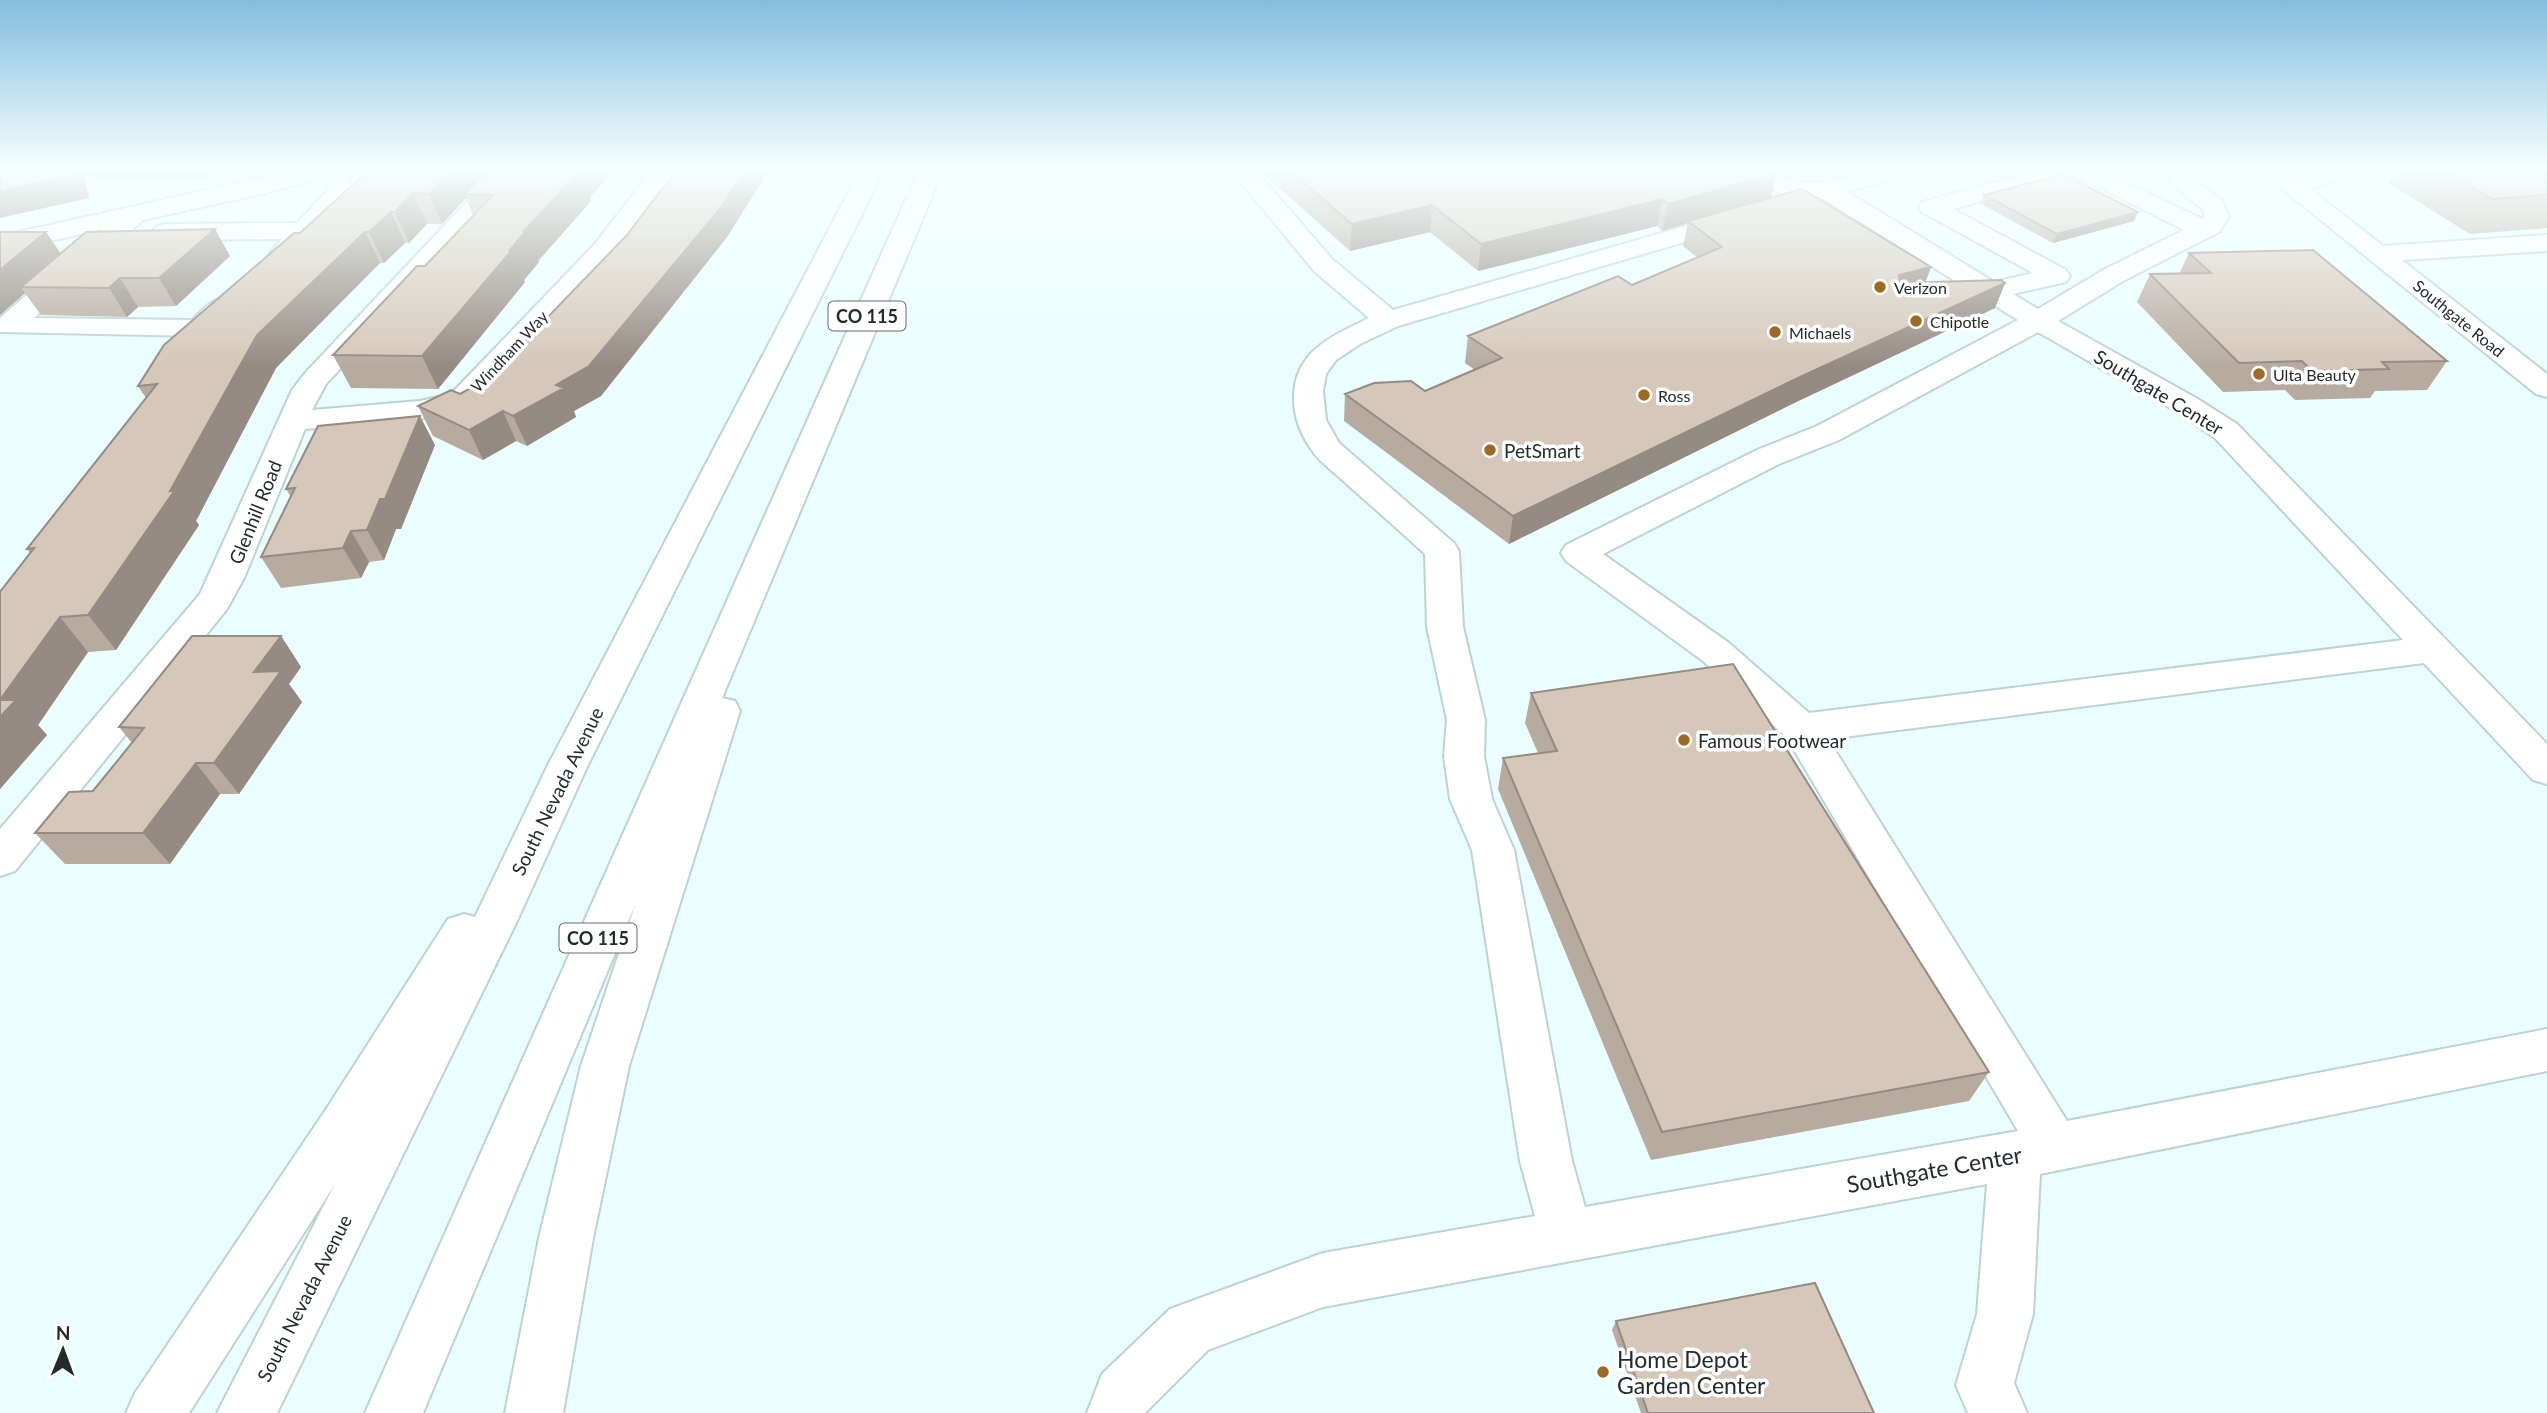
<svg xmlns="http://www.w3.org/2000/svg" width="2547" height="1413" font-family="Lato,sans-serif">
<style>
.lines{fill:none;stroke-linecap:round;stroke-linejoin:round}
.minor-casing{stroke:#bcd3d3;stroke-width:4}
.highway-casing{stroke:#bcd3d3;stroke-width:4}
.minor{fill:#fff;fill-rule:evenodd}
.highway{fill:#fff;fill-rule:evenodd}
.wall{fill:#b7ab9f}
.shaded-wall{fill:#958b82}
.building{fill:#d5c7b9;stroke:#958b82;stroke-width:2}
.poi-dot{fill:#9e6922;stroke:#fff;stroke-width:2.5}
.labels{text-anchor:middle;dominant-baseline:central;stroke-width:7;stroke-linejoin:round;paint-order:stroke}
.far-poi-label{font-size:16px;fill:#222b2b;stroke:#fff;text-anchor:start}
.far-street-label{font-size:16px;fill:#222b2b;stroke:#fff}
.shield{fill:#fff;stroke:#646b6b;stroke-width:2}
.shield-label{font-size:18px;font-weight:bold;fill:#222b2b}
.street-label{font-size:19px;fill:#222b2b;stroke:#fff}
.poi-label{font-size:19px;fill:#222b2b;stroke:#fff;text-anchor:start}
.near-street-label{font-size:23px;fill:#222b2b;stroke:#fff}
.near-poi-label{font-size:23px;fill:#222b2b;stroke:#fff;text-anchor:start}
</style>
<rect width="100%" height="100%" fill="#ebfeff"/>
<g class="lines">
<defs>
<path id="minor" d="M 297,170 L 345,170 L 353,191 L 292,259 L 283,261 L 274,259 L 270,253 L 282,239 L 165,240 L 156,237 L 152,232 L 156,227 L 165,224 L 297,223 L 328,190 L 324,177 L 266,193 L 143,220 L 34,318 L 192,320 C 206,307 215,294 235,299 L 239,305 C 230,318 214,333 199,336 L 0,332 L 0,318 L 103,229 L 0,252 L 0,236 Z
M 497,170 L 521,170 L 470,230 L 326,384 L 312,410 L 420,401 L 451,394 L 595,244 L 652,170 L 676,170 L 613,254 L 472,407 L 420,419 L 305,429 L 244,578 L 227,609 L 15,871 L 0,876 L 0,829 L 200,594 L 292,390 L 306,372 Z
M 1231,170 L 1255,170 L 1332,259 L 1393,310 L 1728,214 L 1737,211 L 1746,214 L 1750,219 L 1746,224 L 1398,326 L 1360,344 L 1336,360 L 1326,374 L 1323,391 L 1326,420 L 1339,443 L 1454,543 L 1459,551 L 1463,627 L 1485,720 L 1484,756 L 1492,799 L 1514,850 L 1572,1161 L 1585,1207 L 2018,1131 L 1787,738 L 1703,661 L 1566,561 L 1561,553 L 1566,545 L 1757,450 L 1817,426 L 2018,320 L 1820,197 L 1787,196 L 1746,175 L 1742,170 L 1772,170 L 1800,183 L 1825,182 L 1876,170 L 1916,170 L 1912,175 L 1846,191 L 1994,282 L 2033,273 L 1922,212 L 1919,207 L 1922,202 L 2042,170 L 2101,170 L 2202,219 L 2205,216 L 2202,209 L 2157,170 L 2183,170 L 2222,201 L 2229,216 L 2219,232 L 2123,281 L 2058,321 L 2196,398 L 2237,424 L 2547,744 L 2547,784 L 2533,780 L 2424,663 L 1828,739 L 2067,1121 L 2547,1029 L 2547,1071 L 2040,1174 L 2033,1314 L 2014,1383 L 2027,1413 L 1968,1413 L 1956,1385 L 1977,1314 L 1987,1184 L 1323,1307 L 1208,1350 L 1145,1413 L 1087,1413 L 1102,1374 L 1170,1309 L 1323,1253 L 1535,1216 L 1520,1161 L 1472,850 L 1450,799 L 1444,756 L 1447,720 L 1427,627 L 1425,554 C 1400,531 1374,508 1349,486 C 1338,475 1323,465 1314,453 C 1289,421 1284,374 1318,347 C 1333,334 1352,327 1369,318 L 1314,271 ZM 2075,175 L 2184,230 L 2105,269 L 2038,309 L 2013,294 L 2066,282 L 2070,276 L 2066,270 L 1953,209 ZM 2038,332 L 2174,410 L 2215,438 L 2403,640 L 1809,713 L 1729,643 L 1603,554 L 1779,464 L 1839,440 Z
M 2259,170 L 2285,170 L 2294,176 L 2320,170 L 2350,170 C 2343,181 2323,186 2309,188 L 2383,246 L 2547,235 L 2547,251 L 2402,260 L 2547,374 L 2547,397 L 2536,394 Z"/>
<path id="highway" d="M 860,170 L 884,170 L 587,767 L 517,921 L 277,1413 L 217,1413 L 335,1184 L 189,1413 L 126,1413 L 135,1393 L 327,1108 L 448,919 L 464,914 L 475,917 L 547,767 Z
M 919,170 L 943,170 L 722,698 L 735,701 L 740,711 L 629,1066 L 593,1238 L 563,1413 L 505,1413 L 539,1238 L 581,1066 L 636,903 L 423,1413 L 365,1413 Z"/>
</defs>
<use href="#minor" class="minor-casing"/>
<use href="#highway" class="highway-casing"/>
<use href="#minor" class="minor"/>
<use href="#highway" class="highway"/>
</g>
<path class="wall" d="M 0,170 L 213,170 L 203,178 L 84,177 L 89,198 Z
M 369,170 L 614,170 L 590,197 L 591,201 L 538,261 L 539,262 L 524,280 L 525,282 L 438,389 L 351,388 L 333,355 L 425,266 L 473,215 L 466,198 L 442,224 L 427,224 L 409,243 L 405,243 L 384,263 L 380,263 L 319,323 L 276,368 L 196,521 L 199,525 L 116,650 L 88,652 L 38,725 L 47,735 L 0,789 L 0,592 L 30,553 L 27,549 L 146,398 L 138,386 Z
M 676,170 L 769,170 L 727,237 L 601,396 L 574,411 L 576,417 L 527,446 L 516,441 L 483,460 L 433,436 L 418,406 L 460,394 L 488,379 L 627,235 Z
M 1259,170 L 1770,170 L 1777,173 L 1770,198 L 1931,267 L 1925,282 L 2005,283 L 1995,308 L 1792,404 L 1509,544 L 1344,421 L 1345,394 L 1425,391 L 1475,370 L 1465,363 L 1468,336 L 1632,285 L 1697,257 L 1683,246 L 1688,223 L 1662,231 L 1657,226 L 1478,271 L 1430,232 L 1350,251 Z
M 2396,170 L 2547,170 L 2547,228 L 2470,234 L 2388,183 Z
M 1984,195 L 2134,221 L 2053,243 L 1981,204 Z
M 46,232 L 61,254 L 230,256 L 176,306 L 138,307 L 127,317 L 41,315 L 25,293 L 0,315 Z
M 2189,253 L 2447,361 L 2427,390 L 2375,391 L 2370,398 L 2295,400 L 2285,390 L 2223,392 L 2137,302 L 2150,274 L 2179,274 Z
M 435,445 L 401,529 L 396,529 L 384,560 L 369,562 L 361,578 L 281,588 L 261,557 L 291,497 L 286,489 Z
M 281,636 L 301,667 L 289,684 L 302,702 L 239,794 L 220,794 L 170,864 L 65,864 L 35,833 L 93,791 L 132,743 L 119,727 Z
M 1531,693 L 1989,1072 L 1969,1101 L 1651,1160 L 1498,789 L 1503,758 L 1538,753 L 1525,723 Z
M 1616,1321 L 1874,1413 L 1641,1413 L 1612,1330 Z"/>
<path class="shaded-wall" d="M 74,170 L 79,170 L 84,177 L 89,198 L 0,218 L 0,191 Z
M 198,170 L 213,170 L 203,178 Z
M 452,170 L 494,170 L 465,194 L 466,198 L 442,224 L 429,194 Z
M 576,170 L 614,170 L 590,197 L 591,201 L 538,261 L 539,262 L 524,280 L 525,282 L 438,389 L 422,356 L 510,250 L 524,231 Z
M 746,170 L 769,170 L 727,237 L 601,396 L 574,411 L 576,417 L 527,446 L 513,416 L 556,385 Z
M 1777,173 L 1770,200 L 1688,221 L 1688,223 L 1662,231 L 1668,204 Z
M 413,193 L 427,224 L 409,243 L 395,212 Z
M 1662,199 L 1657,226 L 1478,271 L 1481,244 Z
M 1432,205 L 1430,232 L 1350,251 L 1352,224 Z
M 391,212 L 405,243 L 384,263 L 369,232 Z
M 2138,212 L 2134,221 L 2053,243 L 2057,234 Z
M 215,229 L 230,256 L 176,306 L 159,278 Z
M 46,232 L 64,259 L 21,287 L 25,293 L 0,315 L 0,270 Z
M 365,232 L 380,263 L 276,368 L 196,521 L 199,525 L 116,650 L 88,615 L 170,491 L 257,335 Z
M 1931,267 L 1922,292 L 1890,301 L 1899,275 Z
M 120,278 L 138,307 L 127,317 L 109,288 Z
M 2005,283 L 1995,308 L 1792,404 L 1509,544 L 1513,516 L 1800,377 Z
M 503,411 L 516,441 L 483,460 L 469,430 Z
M 420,416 L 435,445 L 401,529 L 396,529 L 384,560 L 367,530 L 380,499 Z
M 351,531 L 369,562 L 361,578 L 343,548 Z
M 60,617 L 88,652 L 38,725 L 47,735 L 0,789 L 0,700 Z
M 281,636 L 301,667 L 289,684 L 302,702 L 239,794 L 214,763 L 254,672 Z
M 196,763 L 220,794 L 170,864 L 143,833 Z"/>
<path class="building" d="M 0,170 L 74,170 L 75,175 L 0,191 Z
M 369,170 L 452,170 L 429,194 L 413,193 L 395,212 L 391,212 L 369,232 L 365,232 L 257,335 L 170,491 L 175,490 L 88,615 L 60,617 L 0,700 L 0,592 L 34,548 L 27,549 L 157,384 L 138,386 L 164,345 L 294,233 L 300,233 Z
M 487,170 L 576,170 L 575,170 L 580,171 L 524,231 L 526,231 L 510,250 L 512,250 L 422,356 L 333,355 L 417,266 L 425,266 L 493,195 L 465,194 Z
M 676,170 L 746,170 L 719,210 L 589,366 L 556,385 L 564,388 L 513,416 L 503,411 L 469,430 L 418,406 L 451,390 L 460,394 L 488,379 L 627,235 Z
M 1289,170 L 1770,170 L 1777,173 L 1668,204 L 1662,199 L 1481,244 L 1432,205 L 1352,224 Z
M 2443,170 L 2547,170 L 2547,195 L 2492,199 Z
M 2063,174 L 2138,212 L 2057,234 L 1984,195 Z
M 1802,189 L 1931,267 L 1899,275 L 1900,283 L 2001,280 L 2005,283 L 1800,377 L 1513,516 L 1345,394 L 1374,383 L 1411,381 L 1425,391 L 1502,358 L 1468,336 L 1618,276 L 1632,285 L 1722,247 L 1688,221 Z
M 215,229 L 159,278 L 120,278 L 109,288 L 21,287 L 86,232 Z
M 0,232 L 46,232 L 0,270 Z
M 2313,250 L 2447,361 L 2382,362 L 2389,369 L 2312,371 L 2302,361 L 2239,363 L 2150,274 L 2211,273 L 2189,253 Z
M 420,416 L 385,499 L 380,499 L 367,530 L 351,531 L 343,548 L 261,557 L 295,488 L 286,489 L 318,426 Z
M 192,636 L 281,636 L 254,672 L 281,671 L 214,763 L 196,763 L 143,833 L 35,833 L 69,792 L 93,791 L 144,728 L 119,727 Z
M 1733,664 L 1989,1072 L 1662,1132 L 1503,758 L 1557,751 L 1531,693 Z
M 0,700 L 16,700 L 0,717 Z
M 1815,1283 L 1874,1413 L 1648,1413 L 1616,1321 Z"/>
<linearGradient id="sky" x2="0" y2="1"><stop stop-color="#83bede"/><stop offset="0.46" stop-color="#f6ffff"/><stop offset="1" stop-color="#f6ffff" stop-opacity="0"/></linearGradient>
<rect width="2547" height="367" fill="url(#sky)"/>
<g class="poi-dot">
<circle cx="1880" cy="287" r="7"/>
<circle cx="1916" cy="321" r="7"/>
<circle cx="1775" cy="332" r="7"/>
<circle cx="2259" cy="374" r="7"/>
<circle cx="1644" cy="395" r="7"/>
<circle cx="1490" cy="450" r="7"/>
<circle cx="1684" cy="740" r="7"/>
<circle cx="1603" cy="1372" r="7"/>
</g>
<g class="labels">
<g class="far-poi-label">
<text x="1894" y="287">Verizon</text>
<text x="1930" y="321">Chipotle</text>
<text x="1789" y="332">Michaels</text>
<text x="2273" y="374">Ulta Beauty</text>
<text x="1658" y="395">Ross</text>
</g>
<g class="far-street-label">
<text transform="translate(2459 318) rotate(39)">Southgate Road</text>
<text transform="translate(509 351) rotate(-47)">Windham Way</text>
</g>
<g class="shield">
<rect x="828.5" y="301.5" width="77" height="29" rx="5"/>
<rect x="559.5" y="923.5" width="77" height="29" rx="5"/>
</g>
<g class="shield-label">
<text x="867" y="316">CO 115</text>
<text x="598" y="938">CO 115</text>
</g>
<g class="street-label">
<text transform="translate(2159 392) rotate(31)">Southgate Center</text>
<text transform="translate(255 512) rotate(-68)">Glenhill Road</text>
<text transform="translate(557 791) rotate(-64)">South Nevada Avenue</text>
<text transform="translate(304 1298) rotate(-63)">South Nevada Avenue</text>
</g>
<g class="poi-label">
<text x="1504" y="450">PetSmart</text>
<text x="1698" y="740">Famous Footwear</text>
</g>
<g class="near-street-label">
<text transform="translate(1934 1169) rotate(-10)">Southgate Center</text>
</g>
<g class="near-poi-label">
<text x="1617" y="1359">Home Depot<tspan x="1617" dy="26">Garden Center</tspan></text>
</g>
</g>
<g transform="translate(63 1350) rotate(1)" stroke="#ffffff" stroke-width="5" paint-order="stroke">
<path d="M0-5L12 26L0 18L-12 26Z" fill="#222b2b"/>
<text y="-10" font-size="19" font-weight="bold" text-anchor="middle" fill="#222b2b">N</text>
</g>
</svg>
